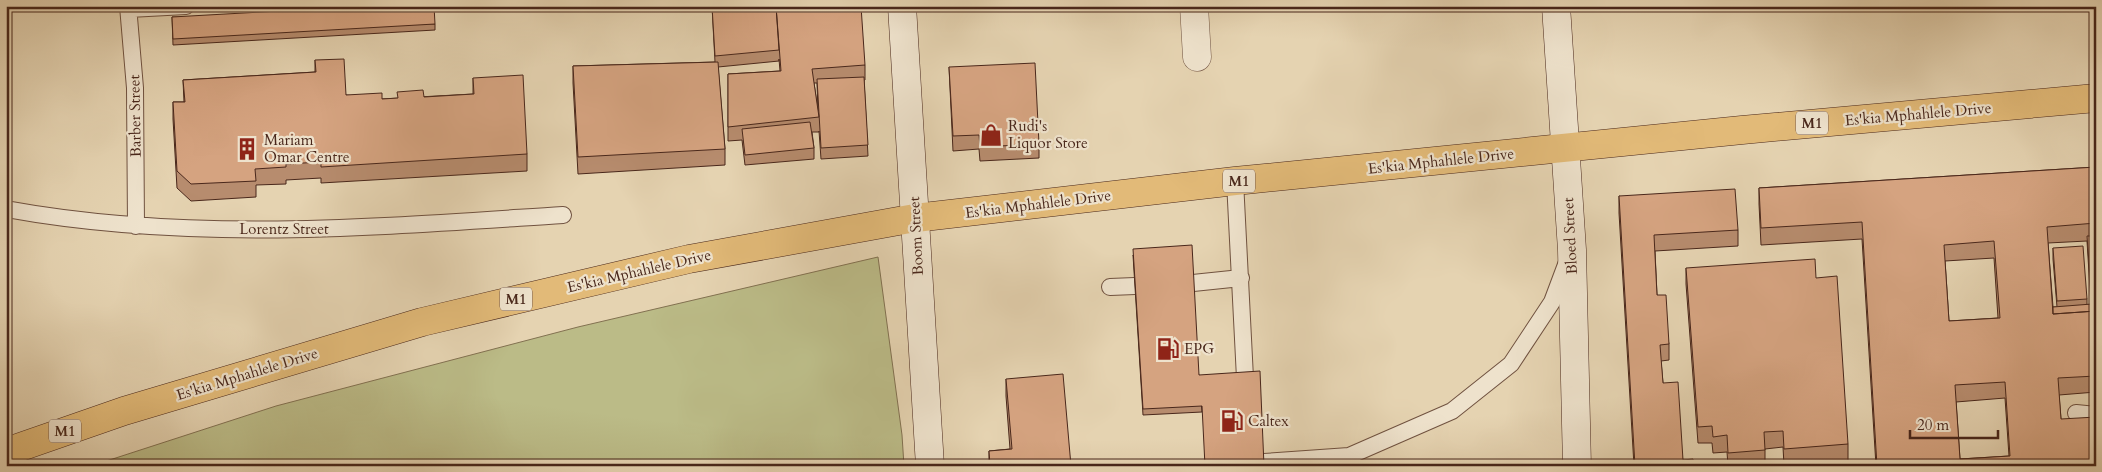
<svg xmlns="http://www.w3.org/2000/svg" width="2102" height="472" font-family="Cardo,serif">
<style>
.green{fill:#bbbb87;stroke:#827151}
.lines{fill:none;stroke-linecap:round;stroke-linejoin:round}
.lane-casing{stroke:#705240;stroke-width:18}
.street-casing{stroke:#705240;stroke-width:29}
.secondary-casing{stroke:#49271b;stroke-width:29}
.primary-casing{stroke:#49271b;stroke-width:29}
.lane{stroke:#eee2cc;stroke-width:16}
.street{stroke:#eee2cc;stroke-width:28}
.secondary{stroke:#eee2cc;stroke-width:28}
.primary{stroke:#e2ba78;stroke-width:28}
.wall{fill:#b78c6e;stroke:#49271b;fill-rule:evenodd}
.building{fill:#d5a380;stroke:#49271b;fill-rule:evenodd}
.labels{text-anchor:middle;dominant-baseline:central;stroke-width:4.5;stroke-linejoin:round;paint-order:stroke}
.shield{fill:#eee2cc;stroke:#7a5f50;stroke-width:1}
.shield-label{font-size:14px;font-weight:bold;fill:#49271b}
.street-label{font-size:15px;fill:#49271b;stroke:#eee2cc}
.poi-label{font-size:15px;fill:#49271b;stroke:#eee2cc;text-anchor:start}
</style>
<rect width="100%" height="100%" fill="#e5d3b1"/>
<filter id="stains"><feTurbulence type="fractalNoise" baseFrequency=".004" numOctaves="4"/><feColorMatrix values="0 0 0 0 .2 0 0 0 0 .09 0 0 0 0 .02 0 0 0 .5 -.17"/></filter>
<radialGradient id="worn" r=".72"><stop offset=".6" stop-color="#630" stop-opacity="0"/><stop offset="1" stop-color="#630" stop-opacity=".3"/></radialGradient>
<path class="green" d="M 878,257 L 902,435 L 904,466 L 91,466 L 276,406 L 578,327 Z"/>
<g class="lines">
<defs>
<path id="lane" d="M 128,6 L 135,88 L 136,226
M 129,9 L 186,6
M 1235,181 L 1245,378
M 6,209 C 192,243 376,227 563,215
M 1193,283 L 1241,278
M 1110,287 L 1135,286
M 2076,413 L 2096,415
M 1264,462 L 1349,456 L 1452,411 L 1511,364 L 1552,302 L 1567,262"/>
<path id="street" d="M 1194,6 L 1197,57"/>
<path id="secondary" d="M 902,6 L 930,466
M 1556,6 L 1572,250 L 1577,466"/>
<path id="primary" d="M 6,452 L 124,411 L 422,322 L 689,259 L 915,218 L 1235,181 L 1742,130 L 2096,98"/>
</defs>
<use href="#lane" class="lane-casing"/>
<use href="#street" class="street-casing"/>
<use href="#secondary" class="secondary-casing"/>
<use href="#primary" class="primary-casing"/>
<use href="#lane" class="lane"/>
<use href="#street" class="street"/>
<use href="#secondary" class="secondary"/>
<use href="#primary" class="primary"/>
</g>
<path class="wall" d="M 712,6 L 865,65 L 865,80 L 864,80 L 868,156 L 821,159 L 819,131 L 819,132 L 812,132 L 814,148 L 814,159 L 745,165 L 742,140 L 728,141 L 728,74 L 780,71 L 779,59 L 779,61 L 718,67 L 725,149 L 725,165 L 578,174 L 573,83 L 573,66 L 715,62 ZM 814,83 L 817,83 L 818,111 Z
M 172,17 L 435,24 L 435,30 L 173,45 Z
M 315,60 L 346,95 L 382,99 L 473,94 L 473,78 L 527,154 L 527,171 L 321,183 L 321,178 L 286,180 L 286,184 L 256,185 L 256,197 L 191,201 L 177,188 L 173,119 L 173,102 L 184,102 L 183,80 L 315,72 Z
M 949,67 L 1039,144 L 1039,158 L 980,161 L 979,149 L 953,151 Z
M 2096,167 L 2096,392 L 2059,395 L 2061,419 L 2096,466 L 1876,466 L 1862,239 L 1761,245 L 1759,204 L 1759,188 ZM 2087,241 L 2091,305 L 2087,305 L 2087,299 L 2053,248 L 2053,259 L 2057,307 L 2053,307 L 2048,243 ZM 1994,258 L 1998,318 L 1949,321 L 1945,261 ZM 2005,398 L 2009,456 L 1960,459 L 1956,402 Z
M 1619,196 L 1738,230 L 1738,246 L 1655,251 L 1657,295 L 1669,344 L 1669,360 L 1661,361 L 1663,383 L 1683,460 L 1693,466 L 1634,466 L 1619,213 Z
M 1133,255 L 1199,375 L 1202,412 L 1143,415 Z
M 1686,268 L 1848,444 L 1848,461 L 1784,465 L 1783,447 L 1765,449 L 1765,466 L 1728,466 L 1727,452 L 1713,453 L 1712,443 L 1698,443 L 1686,284 Z
M 1006,379 L 1071,466 L 989,466 L 989,451 L 1010,449 L 1006,396 Z"/>
<path class="building" d="M 369,6 L 434,6 L 435,24 L 173,39 L 172,17 Z
M 712,6 L 776,6 L 779,50 L 715,56 Z
M 776,6 L 861,6 L 865,65 L 812,69 L 819,117 L 728,127 L 728,74 L 781,71 Z
M 344,59 L 346,95 L 382,93 L 382,99 L 398,98 L 397,92 L 423,90 L 424,97 L 474,94 L 473,78 L 523,75 L 527,154 L 321,167 L 321,162 L 286,164 L 286,167 L 255,169 L 256,181 L 191,184 L 177,171 L 173,102 L 185,102 L 183,80 L 316,72 L 315,60 Z
M 718,62 L 725,149 L 578,157 L 573,66 Z
M 1035,63 L 1039,144 L 980,147 L 979,135 L 953,136 L 949,67 Z
M 864,77 L 868,145 L 821,148 L 817,79 Z
M 810,122 L 814,148 L 745,155 L 742,129 Z
M 2096,167 L 2096,223 L 2047,227 L 2053,314 L 2096,311 L 2096,376 L 2058,378 L 2061,419 L 2096,417 L 2096,466 L 1877,466 L 1862,222 L 1761,228 L 1759,188 ZM 1994,241 L 2000,318 L 1949,321 L 1944,245 ZM 2005,382 L 2010,456 L 1960,459 L 1955,385 Z
M 1735,189 L 1738,230 L 1654,235 L 1657,295 L 1666,295 L 1669,344 L 1660,345 L 1663,383 L 1678,382 L 1683,460 L 1693,459 L 1693,466 L 1635,466 L 1619,196 Z
M 2087,236 L 2096,236 L 2096,311 L 2053,314 L 2053,307 L 2092,304 Z
M 1192,245 L 1199,375 L 1260,371 L 1264,466 L 1205,466 L 1202,406 L 1143,409 L 1133,249 Z
M 2083,246 L 2087,299 L 2057,301 L 2053,248 Z
M 1815,259 L 1816,278 L 1837,276 L 1848,444 L 1784,449 L 1783,431 L 1764,432 L 1765,450 L 1728,453 L 1727,435 L 1713,437 L 1712,426 L 1698,427 L 1686,268 Z
M 1063,374 L 1071,466 L 990,466 L 989,451 L 1012,449 L 1006,379 Z"/>
<defs>
<symbol id="shop-bare" viewBox="-9 -9 18 18"><path d="M-5-2.5h2.3a2.7 3.5 0 0 1 5.4 0H5L5.5 6h-11ZM-1.5-2.5h3a1.5 2.3 0 0 0-3 0Z" fill="#8f2418" stroke="#eee2cc" stroke-width="2.5" paint-order="stroke"/></symbol>
<symbol id="building-bare" viewBox="-9 -9 18 18"><path d="M-4-6H4V6H1V3H-1V6H-4ZM-2.5-4.3h1.7v1.8h-1.7ZM.8-4.3h1.7v1.8H.8ZM-2.5-1h1.7V.8h-1.7ZM.8-1h1.7V.8H.8Z" fill="#8f2418" stroke="#eee2cc" stroke-width="2.5" paint-order="stroke"/></symbol>
<symbol id="fuel-bare" viewBox="-9 -9 18 18"><path d="M-5.5-6h7V0h2V4h1.3V-2.5L3-4.5l.8-.8L6-3V5H2.5V1h-1V6h-7ZM-4.2-4.7v3.2H.2V-4.7Z" fill="#8f2418" stroke="#eee2cc" stroke-width="2.5" paint-order="stroke"/></symbol>
</defs>
<g fill-rule="evenodd">
<use href="#shop-bare" x="975" y="119" width="32" height="32"/>
<use href="#building-bare" x="231" y="133" width="32" height="32"/>
<use href="#fuel-bare" x="1152" y="333" width="32" height="32"/>
<use href="#fuel-bare" x="1216" y="405" width="32" height="32"/>
</g>
<g class="labels">
<g class="shield">
<rect x="1796" y="111.5" width="32" height="23" rx="4"/>
<rect x="1223" y="169.5" width="32" height="23" rx="4"/>
<rect x="500" y="287.5" width="32" height="23" rx="4"/>
<rect x="49" y="419.5" width="32" height="23" rx="4"/>
</g>
<g class="shield-label">
<text x="1812" y="123">M1</text>
<text x="1239" y="181">M1</text>
<text x="516" y="299">M1</text>
<text x="65" y="431">M1</text>
</g>
<g class="street-label">
<text transform="translate(1918 114) rotate(-5)">Es'kia Mphahlele Drive</text>
<text transform="translate(135 116) rotate(-91)">Barber Street</text>
<text transform="translate(1441 161) rotate(-6)">Es'kia Mphahlele Drive</text>
<text transform="translate(1038 204) rotate(-7)">Es'kia Mphahlele Drive</text>
<text x="284" y="229">Lorentz Street</text>
<text transform="translate(916 236) rotate(-93)">Boom Street</text>
<text transform="translate(1570 236) rotate(-93)">Bloed Street</text>
<text transform="translate(639 271) rotate(-13)">Es'kia Mphahlele Drive</text>
<text transform="translate(247 374) rotate(-17)">Es'kia Mphahlele Drive</text>
</g>
<g class="poi-label">
<text x="1008" y="126">Rudi's<tspan x="1008" dy="17">Liquor Store</tspan></text>
<text x="264" y="140">Mariam<tspan x="264" dy="17">Omar Centre</tspan></text>
<text x="1184" y="349">EPG</text>
<text x="1248" y="421">Caltex</text>
</g>
</g>
<rect width="2102" height="472" fill="none" stroke="#e5d3b1" stroke-width="25"/>
<rect x="8" y="8" width="2087" height="457" fill="none" stroke="#49271b" stroke-width="2.5"/>
<rect x="12" y="12" width="2077" height="447" fill="none" stroke="#49271b"/>
<path d="M1910 430v8h88v-8" fill="none" stroke="#49271b" stroke-width="2.5"/>
<text x="1917" y="430" font-size="15" fill="#49271b" stroke="#eee2cc" stroke-width="4" paint-order="stroke">20 m</text>
<rect width="100%" height="100%" filter="url(#stains)"/>
<rect width="100%" height="100%" fill="url(#worn)"/>
</svg>
